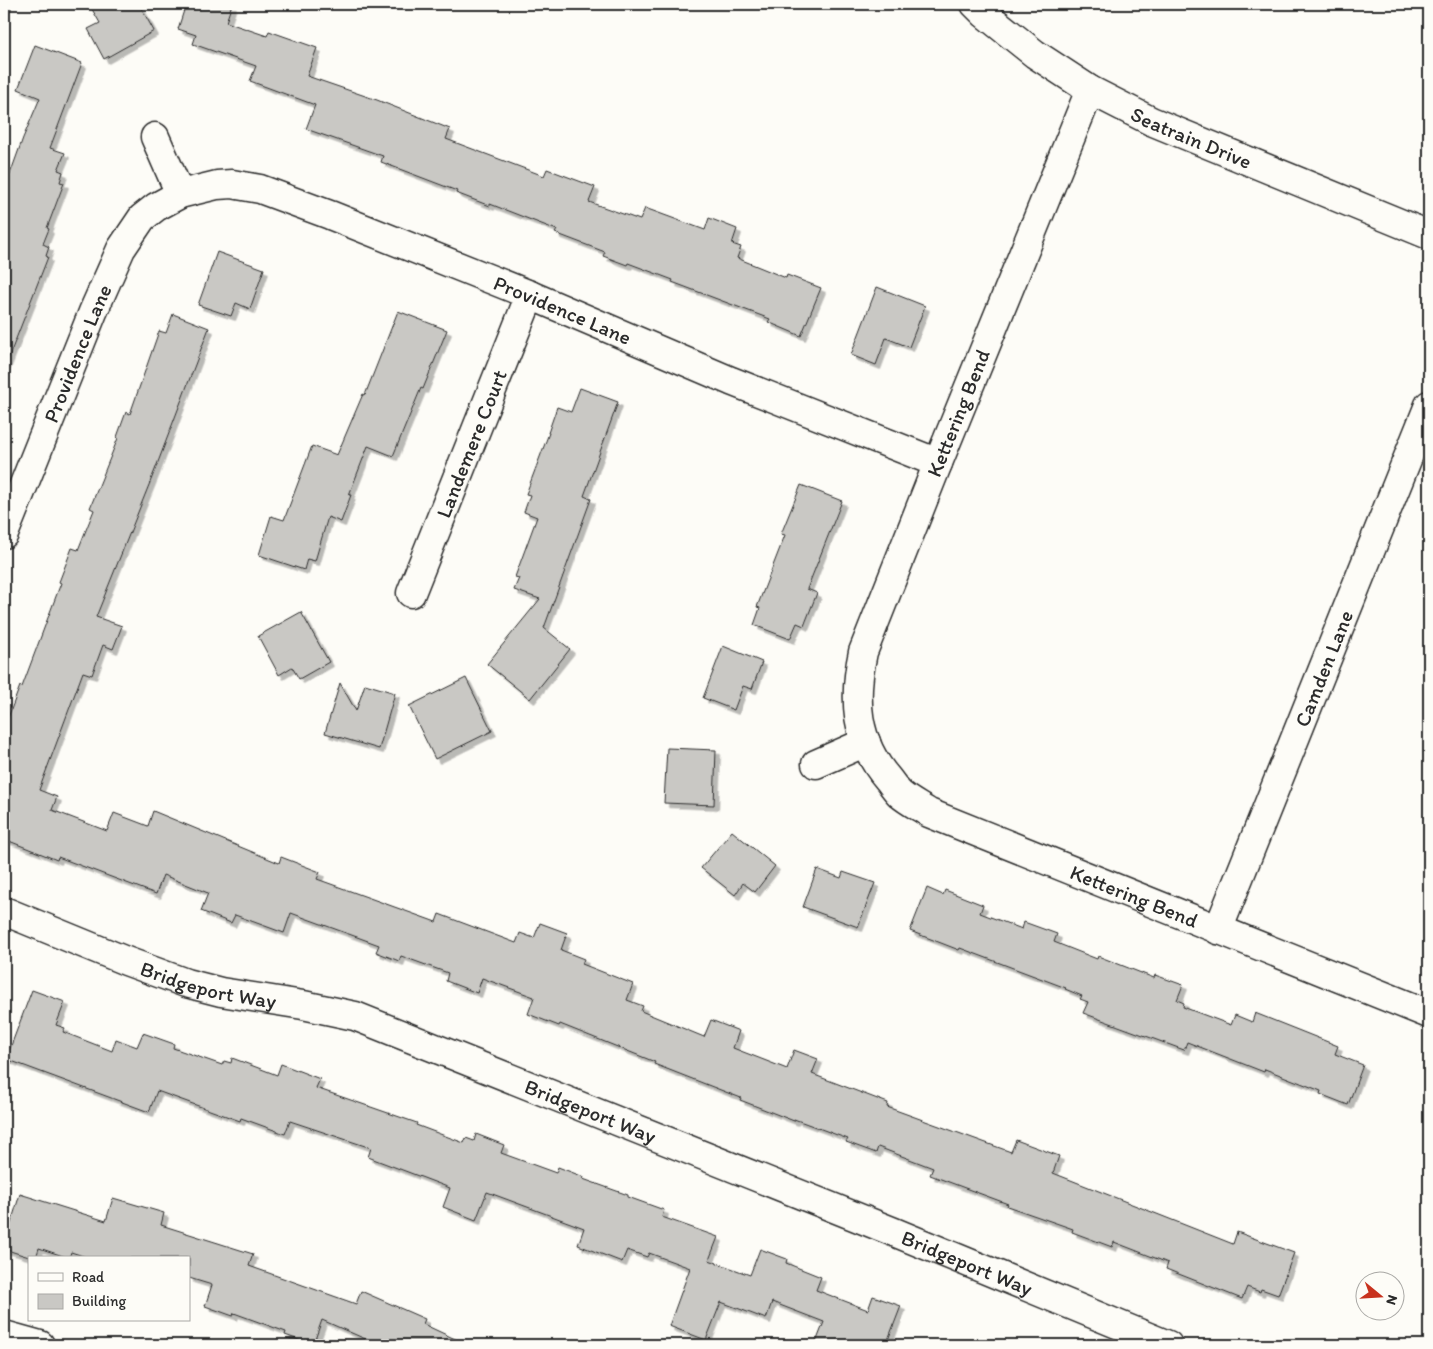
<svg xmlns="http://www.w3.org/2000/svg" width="1433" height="1349" font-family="Itim,sans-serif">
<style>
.park{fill:url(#park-dots);stroke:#858482}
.building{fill:#c9c8c4;stroke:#2b2b2b;filter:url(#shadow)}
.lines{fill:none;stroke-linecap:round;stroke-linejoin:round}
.street-casing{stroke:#2b2b2b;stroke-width:31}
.street{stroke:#fdfcf7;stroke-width:28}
.labels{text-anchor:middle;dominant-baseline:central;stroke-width:4;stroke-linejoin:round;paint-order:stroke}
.street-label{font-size:21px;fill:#2b2b2b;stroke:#fdfcf7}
</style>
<defs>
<pattern id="park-dots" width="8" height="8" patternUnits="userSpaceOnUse" patternTransform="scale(1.25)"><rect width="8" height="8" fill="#dfdeda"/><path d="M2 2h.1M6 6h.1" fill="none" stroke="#c0bfbb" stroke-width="1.8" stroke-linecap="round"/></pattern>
<filter id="shadow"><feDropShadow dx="4.5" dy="4.5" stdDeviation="0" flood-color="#0004"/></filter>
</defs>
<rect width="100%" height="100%" fill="#fdfcf7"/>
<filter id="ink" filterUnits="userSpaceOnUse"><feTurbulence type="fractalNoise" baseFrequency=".02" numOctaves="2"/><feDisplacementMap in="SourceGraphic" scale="10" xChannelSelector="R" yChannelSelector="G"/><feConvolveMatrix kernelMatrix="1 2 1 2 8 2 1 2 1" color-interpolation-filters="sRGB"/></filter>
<g filter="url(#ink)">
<path class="park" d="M 4,4 L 13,4 L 4,27 Z"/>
<path class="building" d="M 89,4 L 139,4 L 154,31 L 104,59 L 88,29 L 100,23 Z
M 186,4 L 232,4 L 226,22 L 267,36 L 269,31 L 317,48 L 307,76 L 377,100 L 450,129 L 446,139 L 544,176 L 547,169 L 595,187 L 589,202 L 640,220 L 645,208 L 705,230 L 709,218 L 737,229 L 732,244 L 741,247 L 737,258 L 786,278 L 787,275 L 821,288 L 801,336 L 768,322 L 770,319 L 672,282 L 673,280 L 628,263 L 627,265 L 603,256 L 605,252 L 555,233 L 557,230 L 490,204 L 490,206 L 456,193 L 457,191 L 381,162 L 383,156 L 306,129 L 315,105 L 250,81 L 256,66 L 193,44 L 196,35 L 178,29 Z
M 35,45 L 82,63 L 50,148 L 65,153 L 58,170 L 63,172 L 60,182 L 64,183 L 47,228 L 49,229 L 43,244 L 49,247 L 46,256 L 48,257 L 5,367 L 4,366 L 4,191 L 23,138 L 40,98 L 18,89 Z
M 217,252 L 264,269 L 250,309 L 236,303 L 231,316 L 198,305 Z
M 877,287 L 925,306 L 909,347 L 886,338 L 876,365 L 851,355 Z
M 398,311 L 447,330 L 423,389 L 421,388 L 393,456 L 368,446 L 349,495 L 351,495 L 341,522 L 328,517 L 315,561 L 307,559 L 304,570 L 259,555 L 271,516 L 284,520 L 312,446 L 337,455 L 363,394 L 365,395 Z
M 173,314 L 209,328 L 155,470 L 96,617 L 122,626 L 113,649 L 103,645 L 92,675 L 83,672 L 39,790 L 57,797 L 52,810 L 107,831 L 114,813 L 148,826 L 153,811 L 279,863 L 281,857 L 320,872 L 317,879 L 436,922 L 439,914 L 516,943 L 520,933 L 534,938 L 540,923 L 567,933 L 561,950 L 584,959 L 582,964 L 633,984 L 627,1000 L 643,1006 L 641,1011 L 704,1037 L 711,1020 L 739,1031 L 733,1048 L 787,1069 L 794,1050 L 818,1059 L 812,1074 L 888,1103 L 887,1107 L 1011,1152 L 1016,1140 L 1059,1156 L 1053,1173 L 1233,1244 L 1237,1232 L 1294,1253 L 1278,1295 L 1261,1289 L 1260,1292 L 1247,1287 L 1242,1299 L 1166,1269 L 1168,1263 L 1114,1242 L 1112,1247 L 1072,1232 L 1073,1229 L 1007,1206 L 1008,1204 L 930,1175 L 933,1168 L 878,1147 L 876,1153 L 846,1142 L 848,1139 L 794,1119 L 794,1121 L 740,1100 L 741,1098 L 654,1064 L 655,1062 L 560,1024 L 559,1026 L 528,1014 L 534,997 L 482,978 L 477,993 L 446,981 L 448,973 L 401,956 L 399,961 L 376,952 L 379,945 L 291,913 L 284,933 L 235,915 L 231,923 L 201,911 L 208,893 L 163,875 L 156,894 L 58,857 L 57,860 L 4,839 L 4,728 L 20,686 L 22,687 L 61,583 L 59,582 L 72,548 L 78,550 L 94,510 L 90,508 L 118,438 L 117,437 L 126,412 L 130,414 L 159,331 L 166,333 Z
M 580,388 L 618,402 L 584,496 L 591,499 L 544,628 L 570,649 L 530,699 L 487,664 L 540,599 L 514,590 L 519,578 L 515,577 L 537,517 L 524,512 L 530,495 L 526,494 L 549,433 L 548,433 L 557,407 L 571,412 Z
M 801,485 L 842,501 L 807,589 L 817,593 L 804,626 L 797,623 L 790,639 L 754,625 L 760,608 L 757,607 L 785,535 L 781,534 Z
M 301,612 L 329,662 L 299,679 L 292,667 L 279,675 L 258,636 Z
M 723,646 L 762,662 L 752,689 L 743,686 L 734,710 L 703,698 Z
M 466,678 L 492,731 L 435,759 L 409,706 Z
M 340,683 L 356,711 L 365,684 L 395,693 L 379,749 L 325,733 Z
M 667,748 L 716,750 L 714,805 L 664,803 Z
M 732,831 L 775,866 L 755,892 L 743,883 L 735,895 L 701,868 Z
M 817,869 L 841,878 L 843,872 L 875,883 L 858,927 L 803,907 Z
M 927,888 L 943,895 L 945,890 L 983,905 L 980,913 L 1022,929 L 1024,922 L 1057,934 L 1054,942 L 1097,959 L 1098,956 L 1154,978 L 1155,975 L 1183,985 L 1177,1000 L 1184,1003 L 1183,1007 L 1231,1025 L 1235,1015 L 1252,1022 L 1255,1013 L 1338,1046 L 1335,1054 L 1363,1065 L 1348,1105 L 1320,1094 L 1321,1091 L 1265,1069 L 1264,1072 L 1187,1042 L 1184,1050 L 1083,1013 L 1088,1002 L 1080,999 L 1082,996 L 1065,989 L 1066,988 L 960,948 L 959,950 L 910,931 Z
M 32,990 L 65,1002 L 56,1025 L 65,1028 L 63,1032 L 112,1051 L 116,1039 L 137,1047 L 143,1033 L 174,1044 L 173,1048 L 222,1065 L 224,1061 L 231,1063 L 232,1058 L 277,1075 L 281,1064 L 320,1079 L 316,1088 L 417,1123 L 416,1125 L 464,1143 L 466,1138 L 474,1141 L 476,1134 L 504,1145 L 501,1153 L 556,1173 L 558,1167 L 584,1177 L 583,1179 L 628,1195 L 628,1197 L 664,1210 L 662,1217 L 718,1237 L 709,1260 L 750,1275 L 760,1249 L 787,1259 L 786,1263 L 821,1277 L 816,1290 L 868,1310 L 873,1296 L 901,1306 L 886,1345 L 815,1345 L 824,1322 L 772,1302 L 766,1319 L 721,1302 L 706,1340 L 669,1326 L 690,1268 L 649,1253 L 647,1257 L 627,1250 L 622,1262 L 578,1245 L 584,1228 L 487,1192 L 476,1220 L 443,1207 L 450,1188 L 368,1157 L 371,1148 L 290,1121 L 285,1134 L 241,1118 L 240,1121 L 157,1091 L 149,1112 L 6,1059 Z
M 20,1194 L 106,1221 L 113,1198 L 164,1213 L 161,1225 L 253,1254 L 249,1266 L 356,1304 L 361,1291 L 425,1319 L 423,1324 L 468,1345 L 379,1345 L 322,1320 L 313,1345 L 285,1335 L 286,1332 L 234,1313 L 233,1316 L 205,1306 L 212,1285 L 189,1278 L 189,1258 L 89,1258 L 71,1252 L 69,1258 L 39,1248 L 36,1258 L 32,1258 L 4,1249 L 4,1245 Z"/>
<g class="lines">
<defs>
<g id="street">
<path id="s1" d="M 975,4 L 985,14 L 1035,54 L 1090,90 L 1151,121 L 1429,235"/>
<path id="s2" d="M 1090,90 L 938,463 L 863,652 C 853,698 855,741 888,779 C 892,784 895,789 900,794 C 908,801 920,807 929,813 L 1429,1014"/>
<path d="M 155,137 L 180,194"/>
<path id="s3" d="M 4,534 L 93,312 L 121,249 L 142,218 L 156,207 L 180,194 L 217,185 L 232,184 L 260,189 L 330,215 L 530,295 L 731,381 L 938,463"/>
<path id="s4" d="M 411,593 L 530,295"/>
<path d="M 816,764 L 866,742"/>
<path id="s5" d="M 4,911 L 126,961 L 186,983 L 221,992 L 303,1005 L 355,1016 L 894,1232 L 1168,1345"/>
<path id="s6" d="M 1218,930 L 1429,405"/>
<path d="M 4,1335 L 40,1345"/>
</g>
</defs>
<use href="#street" class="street-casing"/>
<use href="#street" class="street"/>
</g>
</g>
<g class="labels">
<g class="street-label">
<text stroke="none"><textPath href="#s1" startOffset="256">Seatrain Drive</textPath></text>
<text stroke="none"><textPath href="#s3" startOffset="798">Providence Lane</textPath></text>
<text stroke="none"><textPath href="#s3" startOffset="195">Providence Lane</textPath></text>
<text transform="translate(958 413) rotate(-68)">Kettering Bend</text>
<text stroke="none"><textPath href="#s4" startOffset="161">Landemere Court</textPath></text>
<text stroke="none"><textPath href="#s6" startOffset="282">Camden Lane</textPath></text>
<text stroke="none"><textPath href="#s2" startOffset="1016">Kettering Bend</textPath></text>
<text stroke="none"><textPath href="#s5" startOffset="218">Bridgeport Way</textPath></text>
<text stroke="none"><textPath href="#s5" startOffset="622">Bridgeport Way</textPath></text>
<text stroke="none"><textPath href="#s5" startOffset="1028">Bridgeport Way</textPath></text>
</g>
</g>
<rect width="1433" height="1349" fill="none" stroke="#fdfcf7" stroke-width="20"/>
<rect x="10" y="10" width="1413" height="1329" fill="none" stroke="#2b2b2b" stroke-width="2" filter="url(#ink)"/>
<rect x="28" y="1256" width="162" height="65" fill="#fdfcf7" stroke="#a9a8a5"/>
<rect x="38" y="1273" width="25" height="8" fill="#fdfcf7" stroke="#a9a8a5"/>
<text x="72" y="1282" font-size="15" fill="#2b2b2b">Road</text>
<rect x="38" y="1294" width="25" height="15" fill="#c9c8c4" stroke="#a9a8a5"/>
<text x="72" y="1306" font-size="15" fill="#2b2b2b">Building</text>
<g transform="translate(1380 1296) rotate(108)"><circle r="24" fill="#fdfcf7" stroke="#a9a8a5"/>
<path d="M0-4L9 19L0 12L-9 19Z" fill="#c8321e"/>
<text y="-8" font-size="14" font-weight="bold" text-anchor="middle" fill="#2b2b2b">N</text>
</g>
</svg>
